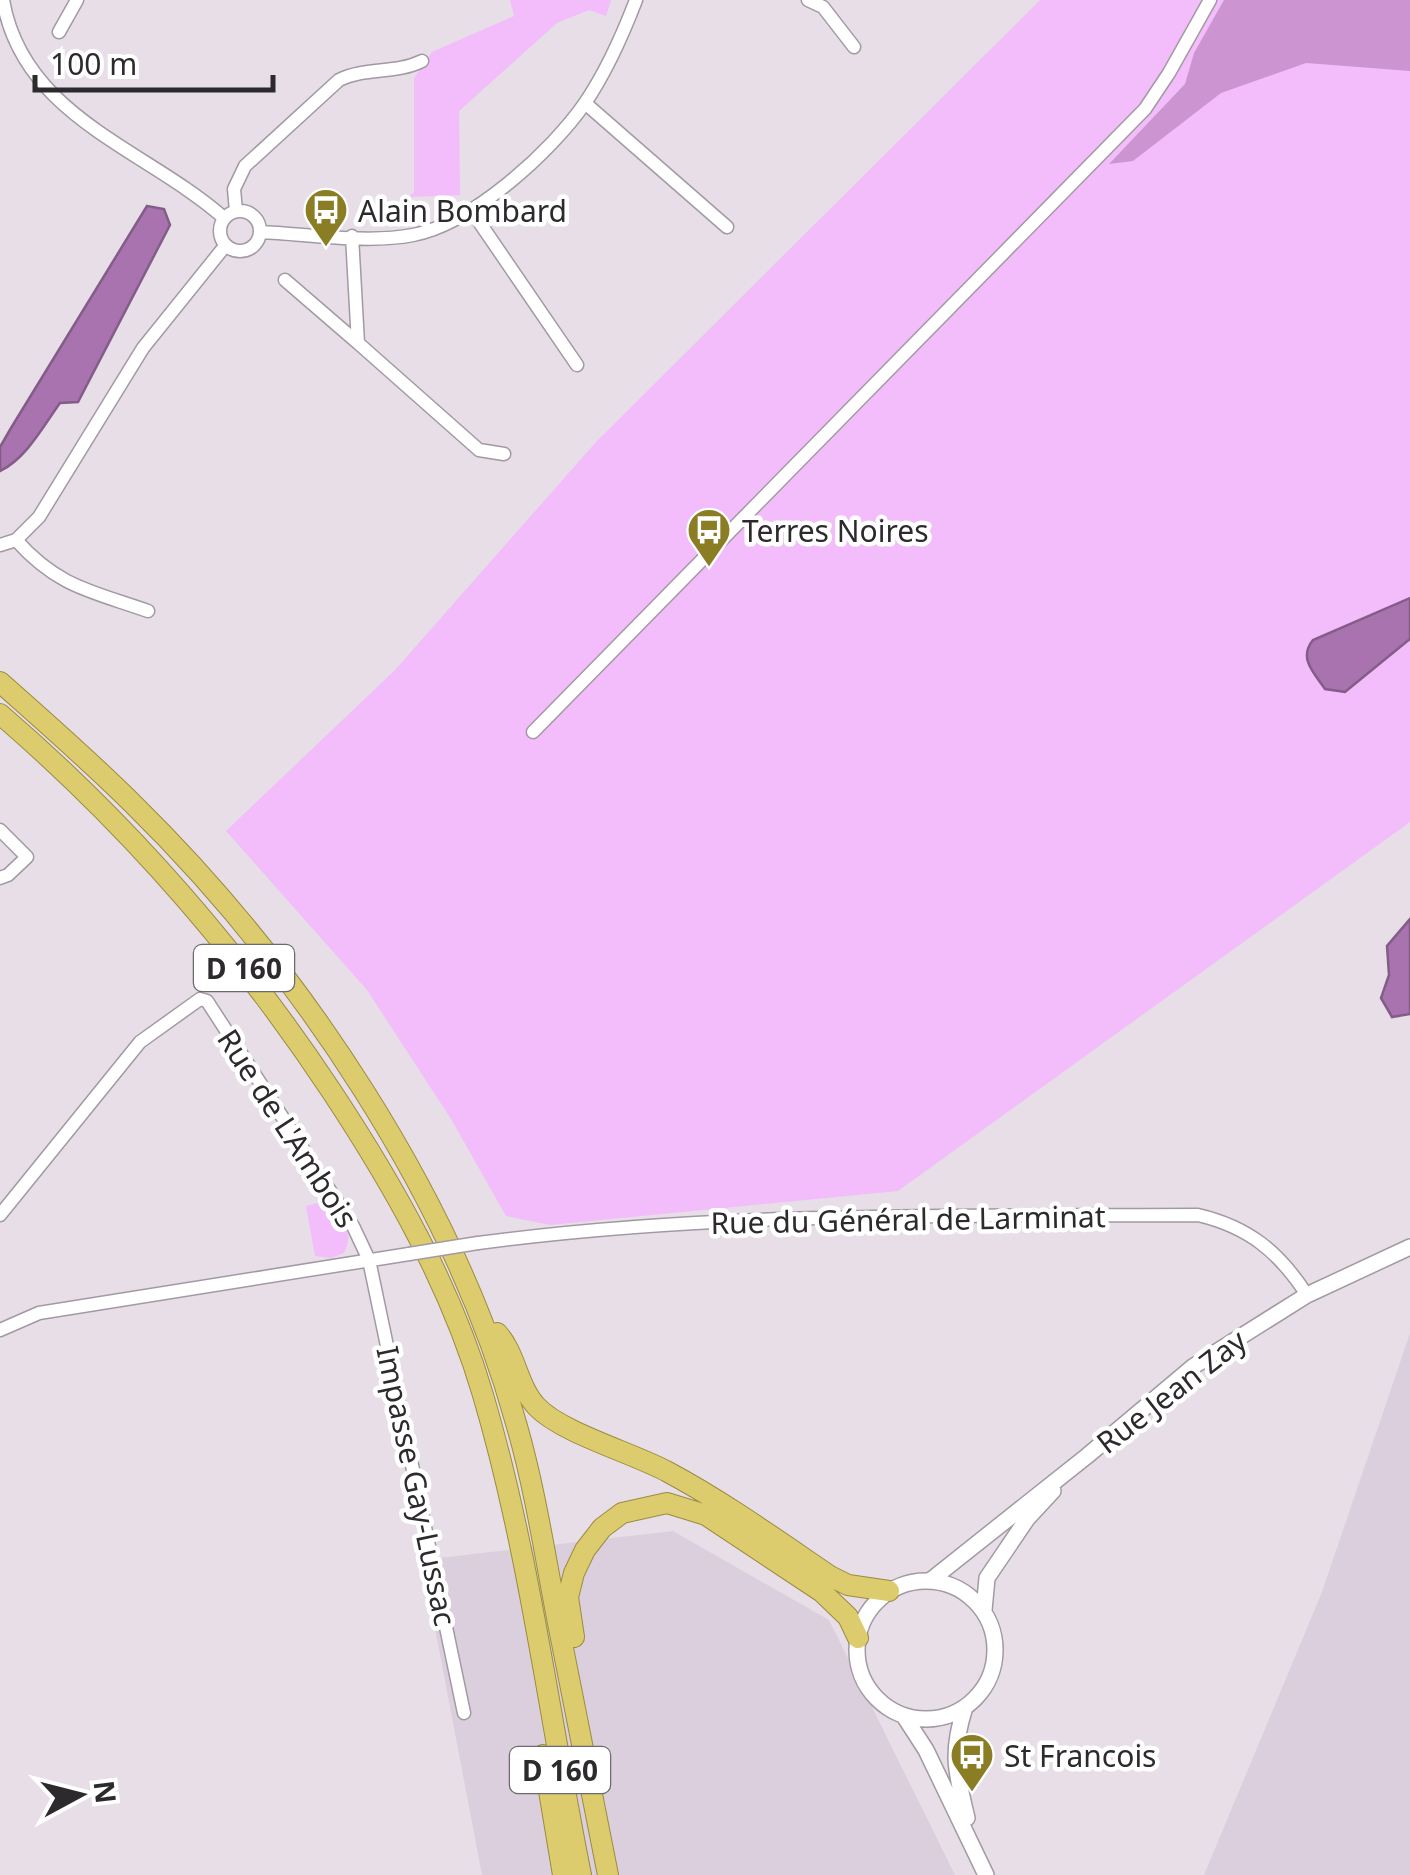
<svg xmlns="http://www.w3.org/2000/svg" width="1410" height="1875" font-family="'Noto Sans',sans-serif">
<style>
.built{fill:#dccfdd}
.green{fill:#f3bcfa}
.forest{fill:#cc95d2}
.water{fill:#a873ae;stroke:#835d88;stroke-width:2.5}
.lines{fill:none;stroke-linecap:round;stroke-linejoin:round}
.minor-casing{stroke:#a29aa3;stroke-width:15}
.tertiary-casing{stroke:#a29aa3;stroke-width:18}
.trunk-casing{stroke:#998c40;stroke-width:22}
.minor{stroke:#fff;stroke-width:12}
.tertiary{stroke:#fff;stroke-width:15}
.trunk{stroke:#dccc6e;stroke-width:20}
.minor-bridge-casing{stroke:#a29aa3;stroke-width:15;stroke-linecap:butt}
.minor-bridge{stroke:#fff;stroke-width:12}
.labels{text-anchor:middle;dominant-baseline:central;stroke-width:9;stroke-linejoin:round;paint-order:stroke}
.shield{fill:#fff;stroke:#6c6a6d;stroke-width:2.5}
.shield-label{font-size:28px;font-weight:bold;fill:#2d2a2e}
.poi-label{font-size:30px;fill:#2d2a2e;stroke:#fff;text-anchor:start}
.street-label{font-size:30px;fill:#2d2a2e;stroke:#fff}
</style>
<rect width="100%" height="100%" fill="#e7dee8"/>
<path class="built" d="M 1410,1333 L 1410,1875 L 1204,1875 L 1322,1592 Z
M 673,1531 L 829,1620 L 955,1875 L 482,1875 L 422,1560 Z"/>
<path class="green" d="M 510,0 L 611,0 L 606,16 L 589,10 L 557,23 L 459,111 L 460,195 L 409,197 L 414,192 L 414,78 L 432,52 L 514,16 Z
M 1040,0 L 1410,0 L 1410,822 L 898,1191 L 550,1225 L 506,1216 L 451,1119 L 367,990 L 226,831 L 395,670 L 596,442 Z
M 330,1200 C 341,1218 355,1233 344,1253 L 331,1258 L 315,1256 L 306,1206 Z"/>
<path class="forest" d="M 1224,0 L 1410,0 L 1410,71 L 1306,63 L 1221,93 L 1133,161 L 1109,164 L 1185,84 L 1194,53 Z"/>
<path class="water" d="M 147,206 L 164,209 L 170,225 L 78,402 L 60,403 C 44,425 26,459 0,471 L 0,447 L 11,428 Z
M 1410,598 L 1410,639 L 1345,692 L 1325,689 C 1314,673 1298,658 1313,640 Z
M 1410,919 L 1410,1014 L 1392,1017 L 1381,998 L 1389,975 L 1387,946 Z"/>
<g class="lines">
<defs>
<path id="minor" d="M 3,0 C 23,117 146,149 224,218
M 808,0 L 823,7 L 854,47
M 59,32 L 77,0
M 585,103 L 727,227
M 471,210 L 577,365
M220 231a20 20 0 1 1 40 0a20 20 0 1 1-40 0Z
M 236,211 L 234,189 L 245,166 L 339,80 C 365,67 396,74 422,61
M 261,232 C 308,234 367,244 413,235 C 472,224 552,151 585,103 C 606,72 623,34 636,0
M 352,236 L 358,343 L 479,450 L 504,454
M 285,280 L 358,343
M 16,540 C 58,587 91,591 148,611
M 0,545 L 16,540 L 39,517 L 143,348 L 225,246
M 533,732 L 1145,109 L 1169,73 L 1210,0
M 0,830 L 27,857 L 8,875 L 0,878
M 0,1215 L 140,1042 L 200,999 L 207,1001 L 353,1226 L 369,1260 L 464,1713
M 478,1243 C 717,1211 958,1216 1198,1215 C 1249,1227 1279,1252 1307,1295
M 0,1330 L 39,1313 L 409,1254"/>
<path id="tertiary" d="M 931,1580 L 1087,1456 L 1194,1366 L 1307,1295 L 1410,1247
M857 1650a69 69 0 1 1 138 0a69 69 0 1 1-138 0Z
M 984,1610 L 987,1578 L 1027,1519 L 1053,1491
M 965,1707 C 950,1755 956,1771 967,1818
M 904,1716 L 926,1750 L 986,1875"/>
<path id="trunk" d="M 0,682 C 45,722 91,762 134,805 C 299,967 454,1198 516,1423 C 535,1488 545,1556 558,1623 C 574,1707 592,1791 608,1875
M 0,714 C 129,825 238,950 332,1092 C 394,1186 451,1286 483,1395 C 529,1551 549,1715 581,1875
M 497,1333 C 516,1353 517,1386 537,1407 C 562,1433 633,1453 668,1472 C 724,1502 777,1540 830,1576 L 848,1585 L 889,1591
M 574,1637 L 568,1597 L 574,1573 L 585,1550 L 602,1528 L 622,1513 L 667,1503 L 706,1515 L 822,1592 L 848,1617 L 858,1638
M 543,1755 L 563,1875"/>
</defs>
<use href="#minor" class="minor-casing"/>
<use href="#tertiary" class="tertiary-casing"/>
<use href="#trunk" class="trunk-casing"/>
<use href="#minor" class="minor"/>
<use href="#tertiary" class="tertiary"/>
<use href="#trunk" class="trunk"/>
<defs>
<path id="minor-bridge" d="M 409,1254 L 478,1243"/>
</defs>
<use href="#minor-bridge" class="minor-bridge-casing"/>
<use href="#minor-bridge" class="minor-bridge"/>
</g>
<defs>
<symbol id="bus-pin" viewBox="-11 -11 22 30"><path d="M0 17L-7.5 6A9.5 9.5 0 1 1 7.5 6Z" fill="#8b7d23" stroke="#fff"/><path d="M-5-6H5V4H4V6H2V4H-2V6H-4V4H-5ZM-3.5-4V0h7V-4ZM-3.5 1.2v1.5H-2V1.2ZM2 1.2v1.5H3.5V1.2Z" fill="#fff"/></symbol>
</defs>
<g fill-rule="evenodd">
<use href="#bus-pin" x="301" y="185" width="50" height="68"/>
<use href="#bus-pin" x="684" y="505" width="50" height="68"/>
<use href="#bus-pin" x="947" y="1730" width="50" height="68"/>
</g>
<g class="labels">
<g class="shield">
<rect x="194" y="945" width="100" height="46" rx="8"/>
<rect x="510" y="1747" width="100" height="46" rx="8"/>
</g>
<g class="shield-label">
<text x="244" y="968">D 160</text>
<text x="560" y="1770">D 160</text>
</g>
<g class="poi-label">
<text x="358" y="210">Alain Bombard</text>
<text x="742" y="530">Terres Noires</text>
<text x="1004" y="1755">St Francois</text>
</g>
<g class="street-label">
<text transform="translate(288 1128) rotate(57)">Rue de L'Ambois</text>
<text transform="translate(908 1219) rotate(-1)">Rue du Général de Larminat</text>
<text transform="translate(1171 1391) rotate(-38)">Rue Jean Zay</text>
<text transform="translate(417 1486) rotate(78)">Impasse Gay-Lussac</text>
</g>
</g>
<g transform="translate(80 1795) rotate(83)" stroke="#ffffff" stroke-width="8" paint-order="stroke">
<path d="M0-8L18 38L0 25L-18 38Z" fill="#2d2a2e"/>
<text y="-15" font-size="28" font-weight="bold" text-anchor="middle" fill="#2d2a2e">N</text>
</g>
<path d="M35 75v15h238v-15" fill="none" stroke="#2d2a2e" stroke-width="5"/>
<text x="50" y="75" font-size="30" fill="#2d2a2e" stroke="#ffffff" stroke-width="8" paint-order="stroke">100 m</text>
</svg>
